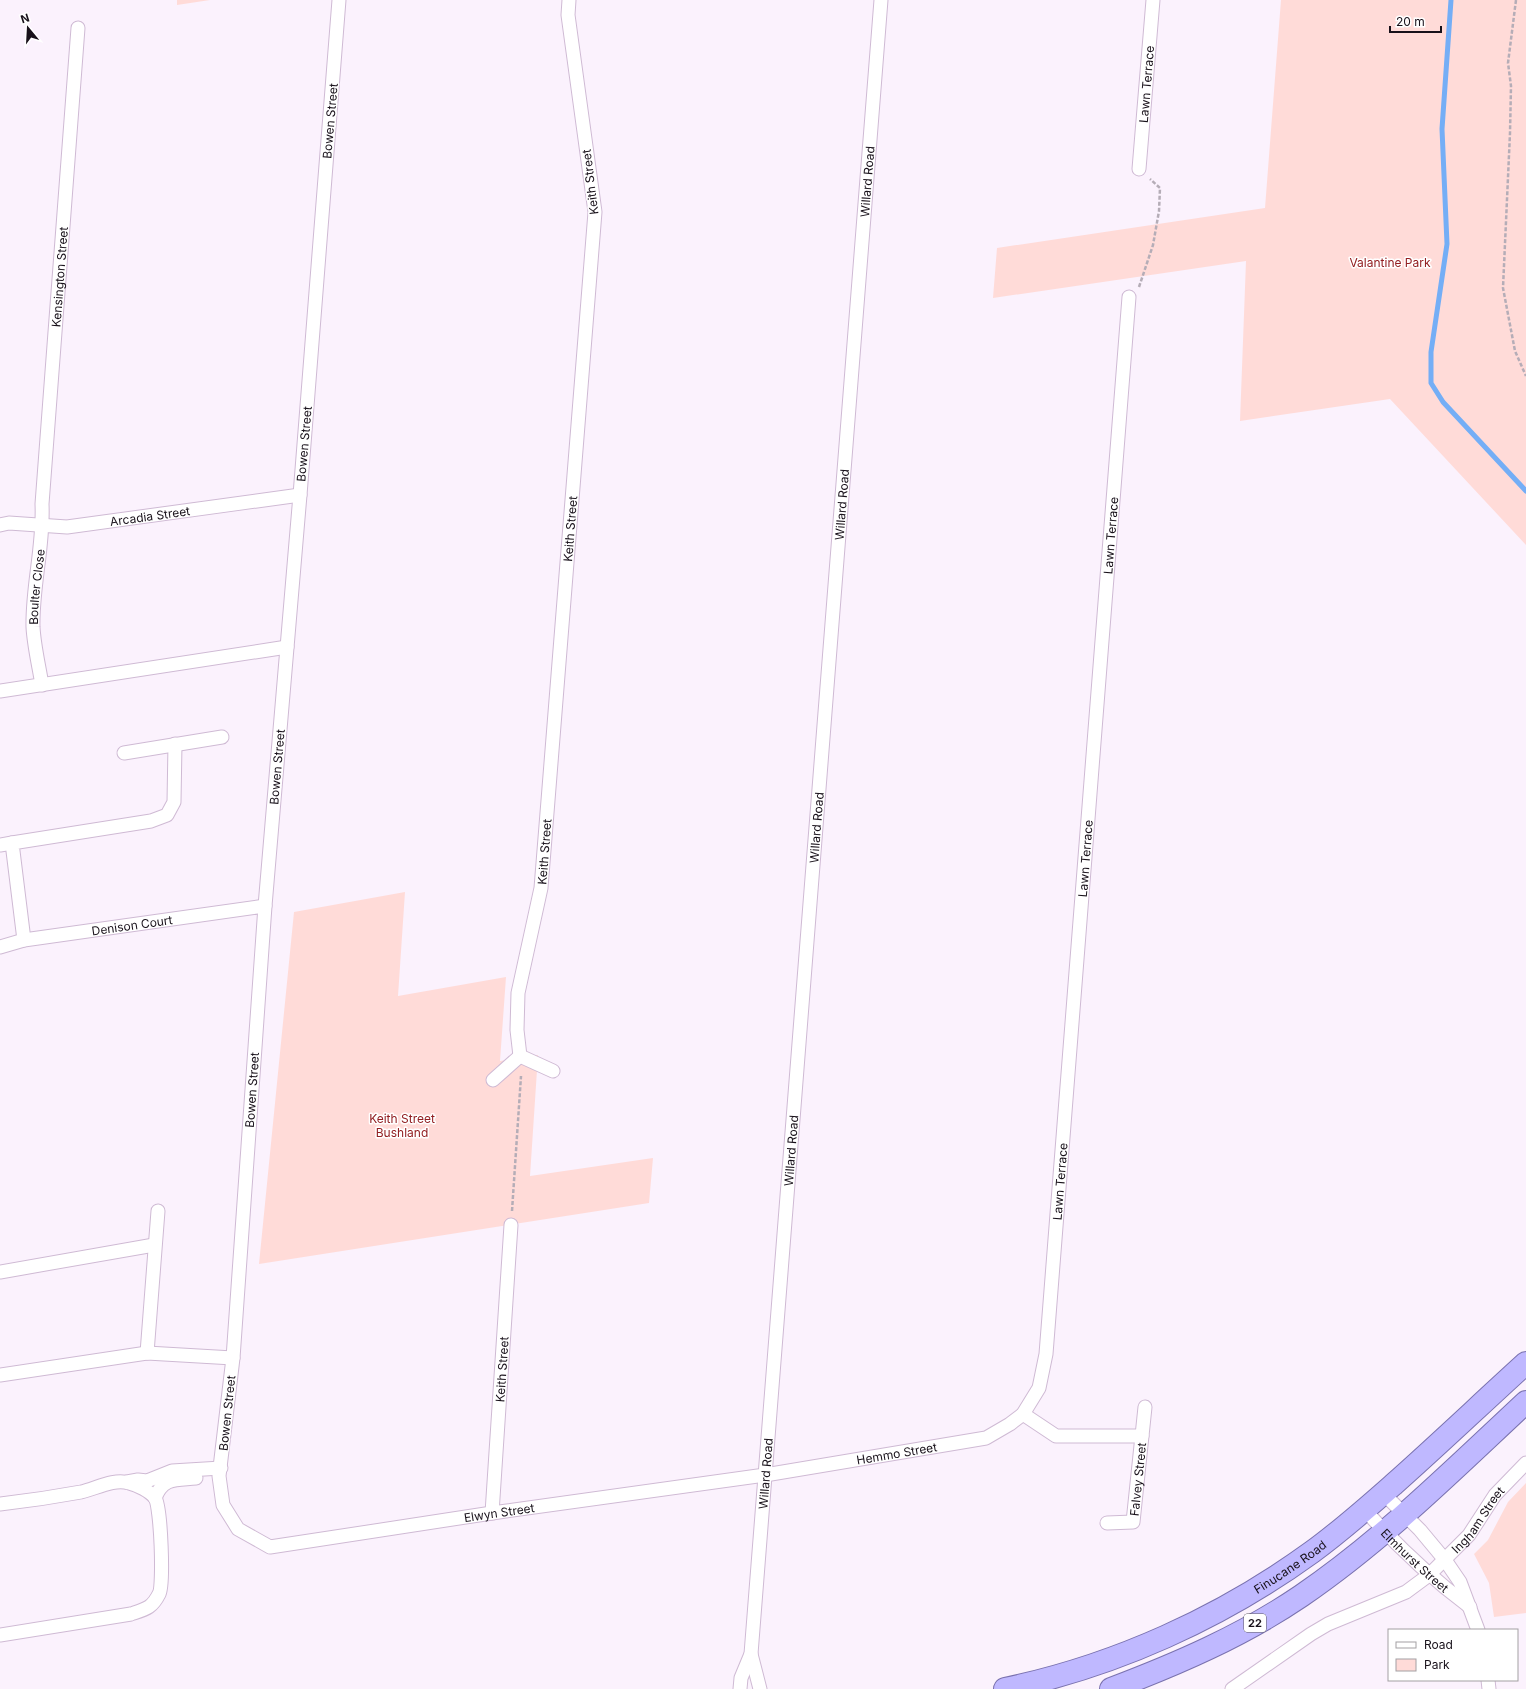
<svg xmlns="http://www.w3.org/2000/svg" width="1526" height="1689" font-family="Inter,sans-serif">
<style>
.green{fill:#ffdbd8}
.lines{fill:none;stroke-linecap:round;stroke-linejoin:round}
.stream{stroke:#74aef6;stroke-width:5}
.minor-casing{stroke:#cfbad4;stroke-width:15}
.trunk-casing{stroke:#7a72af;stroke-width:24}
.path{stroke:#b5adb7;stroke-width:2.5;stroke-dasharray:4 2;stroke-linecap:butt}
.minor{stroke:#fff;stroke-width:13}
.trunk{stroke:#bfb8ff;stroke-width:22}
.labels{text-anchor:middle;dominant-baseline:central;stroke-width:3;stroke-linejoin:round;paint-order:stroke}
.shield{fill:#fff;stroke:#5d585f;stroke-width:1}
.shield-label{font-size:11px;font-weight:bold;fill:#18111a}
.street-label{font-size:12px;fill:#18111a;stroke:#fff}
.park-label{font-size:12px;fill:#921e21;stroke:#fff}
</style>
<rect width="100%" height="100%" fill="#fbf2fd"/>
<path class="green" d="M 177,0 L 210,0 L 177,5 Z
M 1281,0 L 1526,0 L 1526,545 L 1390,399 L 1240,421 L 1246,261 L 993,298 L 997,248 L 1265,208 Z
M 405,892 L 398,996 L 506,977 L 500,1061 L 538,1055 L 530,1176 L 653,1158 L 649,1203 L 259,1264 L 294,912 Z
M 1526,1483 L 1526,1613 L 1494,1617 L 1489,1583 L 1474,1554 L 1488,1540 L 1508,1502 Z"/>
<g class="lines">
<path class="stream" d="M 1451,0 L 1442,129 L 1447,244 L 1431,352 L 1431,383 L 1443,402 L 1526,491"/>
<defs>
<g id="minor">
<path id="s1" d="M 339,0 L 300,495 L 265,906 L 233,1358 L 219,1476 L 223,1505 L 238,1529 L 270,1547 L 492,1513 L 765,1475 L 986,1438 L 1010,1424 L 1023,1414 L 1039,1388 L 1046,1354 L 1129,297"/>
<path id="s2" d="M 1139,169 L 1153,0"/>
<path id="s3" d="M 0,525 L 9,523 L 67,527 L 300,495"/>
<path id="s4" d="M 42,685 C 39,666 34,646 33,627 C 32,586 44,546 42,504 L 78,28"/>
<path d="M 0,691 L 287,647"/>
<path d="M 124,753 L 222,737"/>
<path d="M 0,845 L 12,843"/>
<path d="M 24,940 L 12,843 L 151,821 L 167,815 L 174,802 L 175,744"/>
<path id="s5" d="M 0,947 L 24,940 L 265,906"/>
<path id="s6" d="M 520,1056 L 517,1030 L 518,993 L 541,888 L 595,212 L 568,15 L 569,0"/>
<path d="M 493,1080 L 520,1056 L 553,1071"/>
<path d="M 0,1272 L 154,1245"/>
<path d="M 147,1353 L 158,1211"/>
<path d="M 0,1375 L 147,1353 L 233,1358"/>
<path d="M 1023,1414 L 1056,1436 L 1142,1436"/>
<path d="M 127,1482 L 138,1480 L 147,1481 L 172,1471 L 221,1468"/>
<path d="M 1383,1493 L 1420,1530 L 1445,1560 L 1460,1582 L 1478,1630"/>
<path d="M 155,1498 C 163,1477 176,1480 196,1478"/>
<path d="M 0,1504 C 27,1501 54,1497 81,1492 C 95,1489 114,1478 129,1483 C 137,1485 150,1491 155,1498 C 161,1506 164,1586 159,1594 C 152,1608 146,1609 131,1614 L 0,1635"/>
<path id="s7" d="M 1365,1510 C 1397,1546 1431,1578 1470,1607"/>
<path id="s8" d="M 492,1513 L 511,1225"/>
<path id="s9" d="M 1107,1523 L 1133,1522 L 1145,1407"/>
<path d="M 751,1654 L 760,1689"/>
<path d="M 1488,1680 L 1489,1689"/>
<path id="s10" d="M 740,1689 L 741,1678 L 751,1654 L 881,0"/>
<path id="s11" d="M 1232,1689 L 1311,1634 L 1328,1624 L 1406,1592 L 1429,1575 L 1469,1535 L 1495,1495 L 1526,1463"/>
</g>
<g id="trunk">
<path id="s12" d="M 1005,1689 C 1115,1666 1221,1618 1312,1552 C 1341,1531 1368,1507 1394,1484 C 1439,1444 1482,1403 1526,1363"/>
<path d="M 1111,1689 C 1177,1664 1242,1636 1301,1596 C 1383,1540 1454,1469 1526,1402"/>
</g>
</defs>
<use href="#minor" class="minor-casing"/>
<use href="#trunk" class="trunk-casing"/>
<path class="path" d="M 1516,0 L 1508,63 L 1511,86 L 1510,133 L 1503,288 L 1515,351 L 1526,376
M 1139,287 L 1153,245 L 1159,211 L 1160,188 L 1150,179
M 512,1211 L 521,1076"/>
<use href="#minor" class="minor"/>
<use href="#trunk" class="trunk"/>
</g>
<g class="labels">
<rect class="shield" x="1244" y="1614" width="22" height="18" rx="3"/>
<g class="shield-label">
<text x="1255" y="1623">22</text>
</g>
<g class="street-label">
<text stroke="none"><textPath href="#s2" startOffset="85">Lawn Terrace</textPath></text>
<text transform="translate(330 121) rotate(-85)">Bowen Street</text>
<text stroke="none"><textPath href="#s10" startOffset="1514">Willard Road</textPath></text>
<text transform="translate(590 182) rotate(-97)">Keith Street</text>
<text stroke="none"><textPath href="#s4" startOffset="410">Kensington Street</textPath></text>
<text transform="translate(304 444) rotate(-85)">Bowen Street</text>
<text stroke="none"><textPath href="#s10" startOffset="1190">Willard Road</textPath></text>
<text stroke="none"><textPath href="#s3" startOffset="151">Arcadia Street</textPath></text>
<text stroke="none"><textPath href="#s6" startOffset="531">Keith Street</textPath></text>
<text stroke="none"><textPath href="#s1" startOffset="3230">Lawn Terrace</textPath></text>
<text stroke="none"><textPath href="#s4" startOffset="99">Boulter Close</textPath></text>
<text transform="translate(277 767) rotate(-85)">Bowen Street</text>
<text stroke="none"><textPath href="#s10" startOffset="866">Willard Road</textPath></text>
<text stroke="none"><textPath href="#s6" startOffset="207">Keith Street</textPath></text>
<text stroke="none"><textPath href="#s1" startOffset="2906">Lawn Terrace</textPath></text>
<text stroke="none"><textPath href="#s5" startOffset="134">Denison Court</textPath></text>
<text transform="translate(252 1090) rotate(-86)">Bowen Street</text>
<text stroke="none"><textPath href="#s10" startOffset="542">Willard Road</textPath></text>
<text stroke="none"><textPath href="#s1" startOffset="2582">Lawn Terrace</textPath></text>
<text stroke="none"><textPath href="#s8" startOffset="144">Keith Street</textPath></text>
<text transform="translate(227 1413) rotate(-84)">Bowen Street</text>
<text stroke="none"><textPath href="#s1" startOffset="2209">Hemmo Street</textPath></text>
<text stroke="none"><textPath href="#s10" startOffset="218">Willard Road</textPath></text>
<text stroke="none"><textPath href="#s9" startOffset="69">Falvey Street</textPath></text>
<text stroke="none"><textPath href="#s1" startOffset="1807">Elwyn Street</textPath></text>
<text stroke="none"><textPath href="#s11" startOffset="303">Ingham Street</textPath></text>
<text stroke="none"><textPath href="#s7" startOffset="71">Elmhurst Street</textPath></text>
<text stroke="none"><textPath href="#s12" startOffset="312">Finucane Road</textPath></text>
</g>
<g class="park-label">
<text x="1390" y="262">Valantine Park</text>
<text x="402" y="1118">Keith Street<tspan x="402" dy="14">Bushland</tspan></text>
</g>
</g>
<rect x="1388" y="1629" width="130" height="52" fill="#ffffff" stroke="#a3a0a3"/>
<rect x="1396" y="1642" width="20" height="6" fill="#ffffff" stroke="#a3a0a3"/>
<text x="1424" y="1649" font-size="12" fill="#18111a">Road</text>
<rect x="1396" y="1659" width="20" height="12" fill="#ffdbd8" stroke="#a3a0a3"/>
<text x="1424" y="1669" font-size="12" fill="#18111a">Park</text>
<g transform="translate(28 28) rotate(342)" stroke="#ffffff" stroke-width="3" paint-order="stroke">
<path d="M0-3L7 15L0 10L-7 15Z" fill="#18111a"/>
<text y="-6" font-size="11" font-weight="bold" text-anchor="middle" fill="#18111a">N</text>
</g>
<path d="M1390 26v6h51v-6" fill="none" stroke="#18111a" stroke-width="2"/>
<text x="1396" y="26" font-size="12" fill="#18111a" stroke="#ffffff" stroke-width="3" paint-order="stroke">20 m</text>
</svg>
